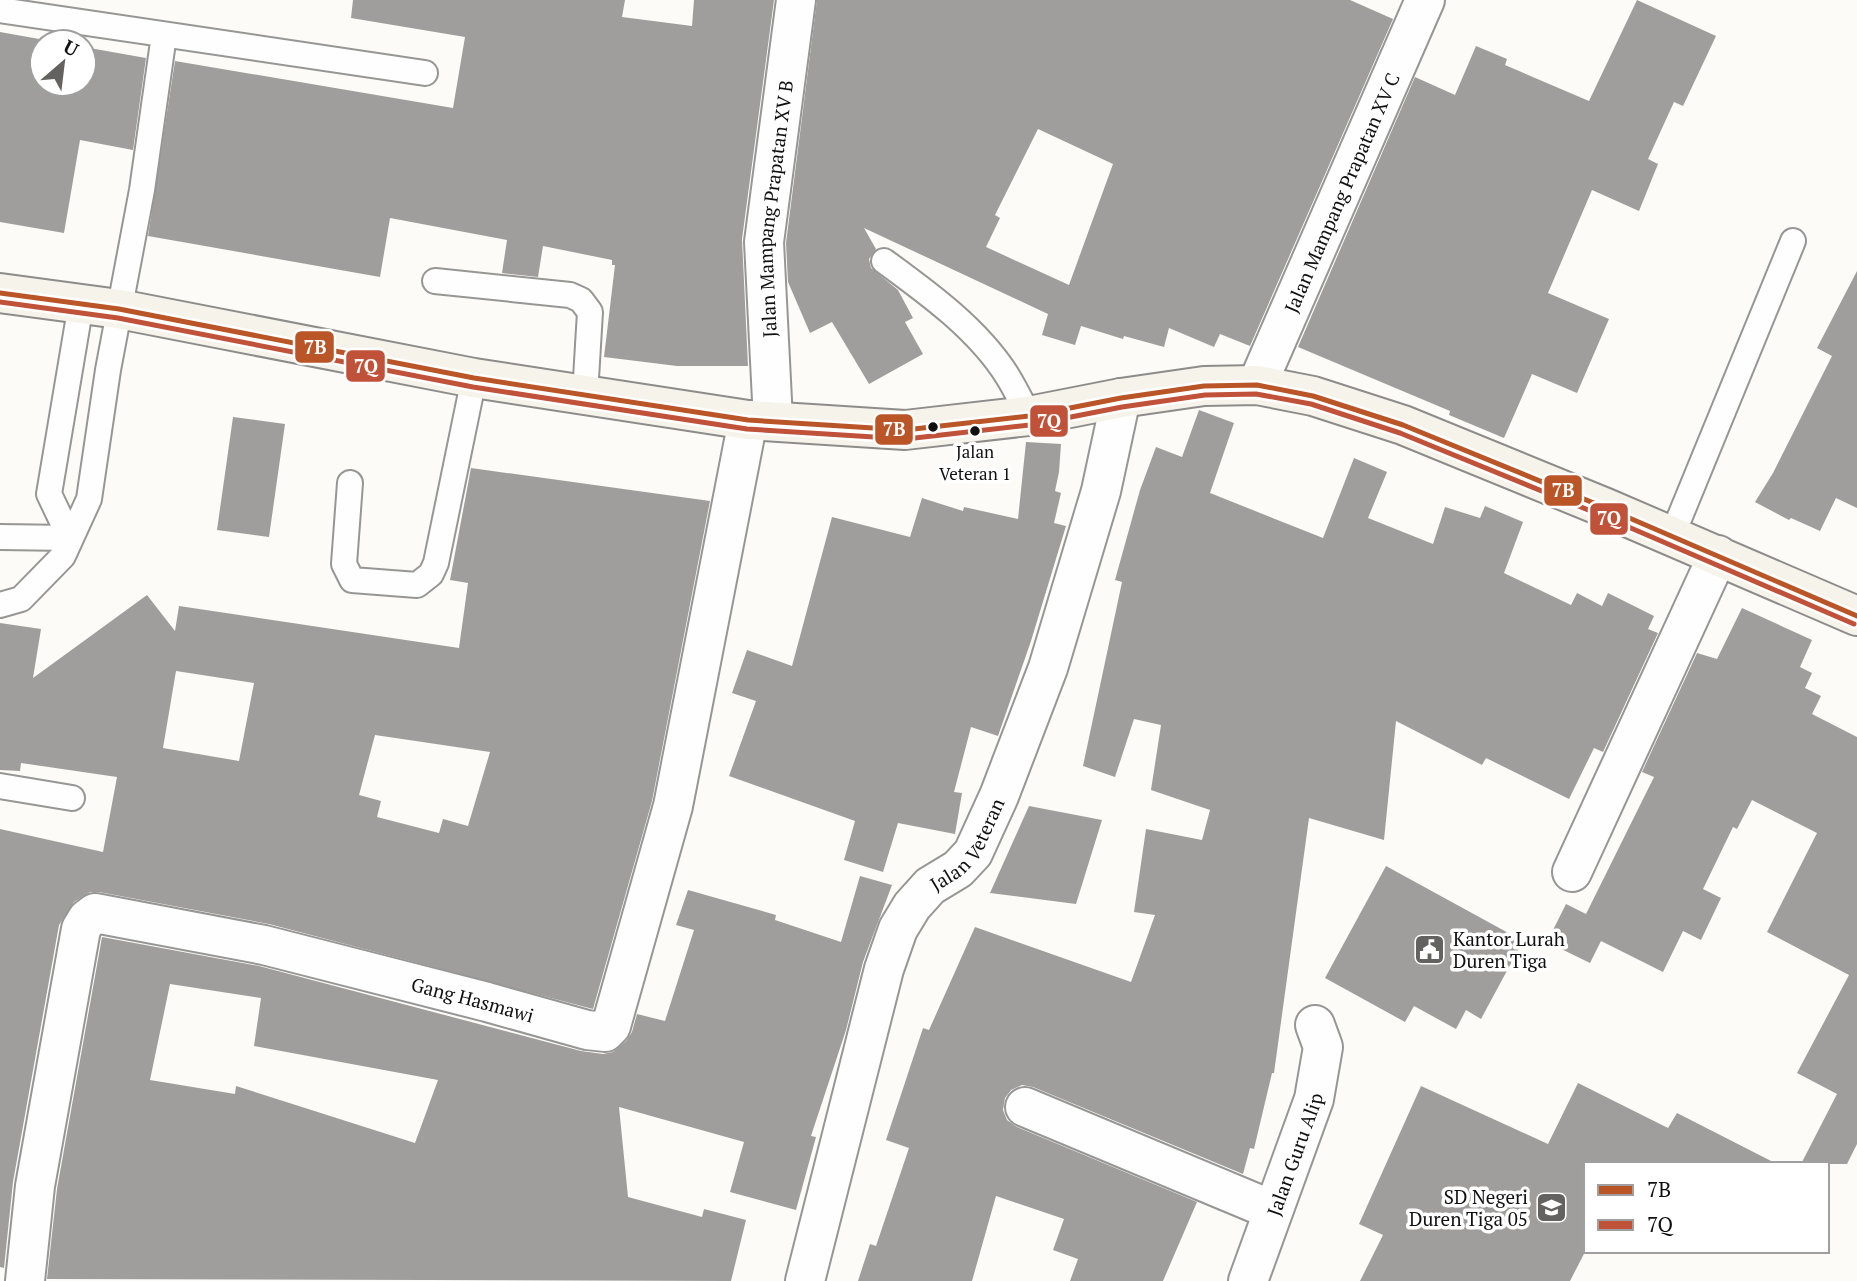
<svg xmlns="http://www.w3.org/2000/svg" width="1857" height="1281" font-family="'PT Serif',serif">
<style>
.building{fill:#a09e9c;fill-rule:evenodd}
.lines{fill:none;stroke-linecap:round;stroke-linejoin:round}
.service-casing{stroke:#969694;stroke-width:28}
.minor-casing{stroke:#969694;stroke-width:42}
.secondary-casing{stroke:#8d8c8b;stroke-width:42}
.service{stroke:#fffefe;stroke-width:24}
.minor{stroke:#fffefe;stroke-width:38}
.secondary{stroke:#f6f3eb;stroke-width:38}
.bus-1-casing{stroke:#fff;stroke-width:10}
.bus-2-casing{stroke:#fff;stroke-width:10}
.bus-1{stroke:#ba5527;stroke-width:5}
.bus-2{stroke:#c1523a;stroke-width:5}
.bus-dot{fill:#101010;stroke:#fff;stroke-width:2.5}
.labels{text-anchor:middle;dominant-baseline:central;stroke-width:7;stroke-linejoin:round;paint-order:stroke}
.bus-label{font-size:17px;fill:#101010;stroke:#fff}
.street-label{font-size:19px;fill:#101010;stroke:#fff}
.poi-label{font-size:19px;fill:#101010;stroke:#fff;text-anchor:start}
.line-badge{stroke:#fff;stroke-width:2.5}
.badge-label{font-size:19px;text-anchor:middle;font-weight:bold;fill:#fff}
</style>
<rect width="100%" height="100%" fill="#fcfbf7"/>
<path class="building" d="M 353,0 L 625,0 L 622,17 L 692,26 L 694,0 L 774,0 L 742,239 L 748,366 L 677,366 L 604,357 L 615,265 L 612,265 L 612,260 L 543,246 L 538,277 L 502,273 L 507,240 L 390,218 L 380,277 L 148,236 L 175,61 L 453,108 L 465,37 L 351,18 Z
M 817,0 L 1350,0 L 1393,19 L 1250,346 L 1220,334 L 1214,347 L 1169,328 L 1164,347 L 1124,336 L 1123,339 L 1081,326 L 1075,345 L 1042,335 L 1048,314 L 864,228 L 876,249 L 869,259 L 871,268 L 898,290 L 913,318 L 905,322 L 923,354 L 869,384 L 832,322 L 810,333 L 788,282 L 786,243 ZM 1038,129 L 1113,164 L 1069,285 L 986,247 L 1000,218 L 995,215 Z
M 1637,0 L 1716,36 L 1683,106 L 1674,102 L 1648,159 L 1658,164 L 1639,211 L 1592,190 L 1548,293 L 1609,319 L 1577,393 L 1532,374 L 1504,438 L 1449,415 L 1450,411 L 1298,347 L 1415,77 L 1455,95 L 1476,46 L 1507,59 L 1505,65 L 1589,101 Z
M 0,32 L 56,42 L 42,42 L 42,84 L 84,84 L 84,47 L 146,58 L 133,150 L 80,140 L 64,233 L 0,222 Z
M 1857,271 L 1857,508 L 1836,498 L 1820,531 L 1791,518 L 1789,520 L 1755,502 L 1773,473 L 1832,356 L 1817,348 Z
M 1199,410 L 1234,423 L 1210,493 L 1323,538 L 1354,458 L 1387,472 L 1368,518 L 1433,544 L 1445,507 L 1480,518 L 1485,506 L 1523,522 L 1504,573 L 1571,605 L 1577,593 L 1602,606 L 1608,593 L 1654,616 L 1648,629 L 1658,633 L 1603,752 L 1594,748 L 1569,799 L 1486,758 L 1482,765 L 1396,721 L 1384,840 L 1309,818 L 1274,1073 L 1272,1073 L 1254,1149 L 1250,1148 L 1243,1174 L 1033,1087 L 1022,1085 L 1011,1090 L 1005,1098 L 1003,1110 L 1007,1120 L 1017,1127 L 1197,1202 L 1163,1281 L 1070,1281 L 1078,1259 L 1053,1250 L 1064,1219 L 996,1196 L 972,1281 L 858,1281 L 870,1244 L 876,1246 L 909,1148 L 886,1140 L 923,1028 L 929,1030 L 975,927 L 1131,982 L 1155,915 L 1134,912 L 1146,829 L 1202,840 L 1210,810 L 1151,790 L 1161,725 L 1134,719 L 1115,777 L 1083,766 L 1122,582 L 1115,580 L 1140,490 L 1156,447 L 1182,457 Z
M 233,417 L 285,424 L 269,537 L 217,530 Z
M 1026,442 L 1061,444 L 1059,472 L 1055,491 L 1061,493 L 1054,523 L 1066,526 L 1031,641 L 998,736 L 971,727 L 954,792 L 962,793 L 955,834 L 898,823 L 883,872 L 844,860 L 855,821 L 729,776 L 756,701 L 732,693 L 747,650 L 792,666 L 832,517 L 910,537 L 922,498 L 963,511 L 964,507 L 1018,519 Z
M 471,468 L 710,501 L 652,801 L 593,1009 L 269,924 L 99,892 L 90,892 L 74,902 L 59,925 L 13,1182 L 4,1268 L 0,1267 L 0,829 L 103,852 L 117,777 L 21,763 L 20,771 L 0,770 L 0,623 L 41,629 L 33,678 L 147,595 L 175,631 L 179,606 L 459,648 L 468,583 L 450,580 ZM 176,671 L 254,683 L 239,761 L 163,748 ZM 375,735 L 490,752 L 468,826 L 443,819 L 439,833 L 377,817 L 381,801 L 359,795 Z
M 1742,608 L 1812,640 L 1800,667 L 1812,673 L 1805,688 L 1821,696 L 1812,714 L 1857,737 L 1857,1144 L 1847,1164 L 1801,1164 L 1837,1094 L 1797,1073 L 1849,975 L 1767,932 L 1817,833 L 1752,800 L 1737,829 L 1733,827 L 1703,889 L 1721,898 L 1701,940 L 1683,931 L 1663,972 L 1601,941 L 1590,963 L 1547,942 L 1566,904 L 1586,914 L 1654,777 L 1642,772 L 1697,653 L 1717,659 Z
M 1029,806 L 1102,820 L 1076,904 L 990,893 Z
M 1386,866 L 1523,941 L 1481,1019 L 1466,1010 L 1456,1029 L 1414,1006 L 1405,1022 L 1325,978 Z
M 860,876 L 892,885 L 863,962 L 846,1030 L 811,1136 L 816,1137 L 796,1210 L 730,1192 L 744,1142 L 619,1107 L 628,1197 L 702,1217 L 704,1209 L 746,1220 L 731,1281 L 47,1279 L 57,1189 L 102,937 L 259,966 L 581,1051 L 603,1054 L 613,1052 L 626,1041 L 632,1032 L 637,1014 L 665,1021 L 694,930 L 676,925 L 688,890 L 776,915 L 775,920 L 841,942 ZM 170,984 L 261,998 L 254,1046 L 438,1080 L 415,1143 L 236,1086 L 235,1094 L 150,1080 Z
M 1578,1083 L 1668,1128 L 1677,1113 L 1777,1164 L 1586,1164 L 1586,1250 L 1570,1281 L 1360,1281 L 1383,1235 L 1359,1224 L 1421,1086 L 1548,1144 Z"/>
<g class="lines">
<defs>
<path id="service" d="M 0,10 L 425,73
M 884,261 C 928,293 979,330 1008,377 C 1016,390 1022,403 1029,416
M 435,281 L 570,295 L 581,300 L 590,312 L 585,395
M 350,483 L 344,564 L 352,580 L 417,585 L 431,574 L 436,563 L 474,378
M 1672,536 L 1793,241
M 0,537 L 70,538
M 70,538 L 49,494 L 81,304
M 0,605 L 21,599 L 63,556 L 89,499 L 108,370 L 142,190 L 164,35
M 0,786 L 72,798"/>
<g id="minor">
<path id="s1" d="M 1257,385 L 1425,0"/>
<path id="s2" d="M 773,420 L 764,242 L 796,0"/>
<path d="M 1572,872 L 1718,555"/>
<path d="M 1025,1107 L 1272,1210"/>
<path id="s3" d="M 25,1281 L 35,1186 L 81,929 L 87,919 L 95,913 L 264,945 L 487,1002 L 587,1030 L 605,1032 L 611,1026 L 673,806 L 748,420"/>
<path id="s4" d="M 805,1281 L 884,969 L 898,929 L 912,906 L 930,886 L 958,869 L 973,853 L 999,796 L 1048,668 L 1101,491 L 1121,398"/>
<path id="s5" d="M 1248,1281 L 1314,1099 L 1323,1047 L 1315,1025"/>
</g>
<path id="secondary" d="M 0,293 L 119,309 L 474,378 L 748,420 L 905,430 L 1029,416 L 1121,398 L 1204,386 L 1257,385 L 1313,396 L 1403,425 L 1606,508 L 1857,616"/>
</defs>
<use href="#service" class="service-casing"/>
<use href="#minor" class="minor-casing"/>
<use href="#secondary" class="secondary-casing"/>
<use href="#service" class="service"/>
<use href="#minor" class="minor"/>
<use href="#secondary" class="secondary"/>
<defs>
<path id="bus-1" d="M 0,293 L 119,309 L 474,378 L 748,420 L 905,430 L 1029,416 L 1121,398 L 1204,386 L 1257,385 L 1313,396 L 1403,425 L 1606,508 L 1857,616"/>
<path id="bus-2" d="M 0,302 L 118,318 L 473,387 L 747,429 L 906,439 L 1030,425 L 1122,407 L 1205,395 L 1256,394 L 1311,404 L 1400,433 L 1603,516 L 1854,624"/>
</defs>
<use href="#bus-1" class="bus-1-casing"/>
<use href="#bus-2" class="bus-2-casing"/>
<use href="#bus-1" class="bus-1"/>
<use href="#bus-2" class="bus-2"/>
</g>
<defs>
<symbol id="civic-square" viewBox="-11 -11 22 22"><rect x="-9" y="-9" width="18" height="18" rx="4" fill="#636261" stroke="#fff"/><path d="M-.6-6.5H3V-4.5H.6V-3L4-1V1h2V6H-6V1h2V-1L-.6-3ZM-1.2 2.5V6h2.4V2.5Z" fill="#fff"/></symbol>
<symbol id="school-square" viewBox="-11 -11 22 22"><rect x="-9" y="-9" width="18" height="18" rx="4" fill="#636261" stroke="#fff"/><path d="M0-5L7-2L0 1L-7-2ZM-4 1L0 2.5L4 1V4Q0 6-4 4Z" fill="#fff"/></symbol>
</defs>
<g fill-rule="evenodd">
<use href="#civic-square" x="1412" y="932" width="35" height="35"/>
<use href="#school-square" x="1534" y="1190" width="35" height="35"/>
</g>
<g class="bus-dot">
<circle cx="933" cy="427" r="6"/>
<circle cx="975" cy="431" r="6"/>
</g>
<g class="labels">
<g class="bus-label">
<text x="975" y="451">Jalan<tspan x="975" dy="22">Veteran 1</tspan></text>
</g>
<g class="street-label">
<text stroke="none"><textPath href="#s1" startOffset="210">Jalan Mampang Prapatan XV C</textPath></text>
<text stroke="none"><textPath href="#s2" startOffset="212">Jalan Mampang Prapatan XV B</textPath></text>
<text stroke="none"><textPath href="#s4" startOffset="476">Jalan Veteran</textPath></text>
<text stroke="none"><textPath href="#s3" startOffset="766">Gang Hasmawi</textPath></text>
<text stroke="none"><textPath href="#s5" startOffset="135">Jalan Guru Alip</textPath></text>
</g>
<g class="poi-label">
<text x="1453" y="938">Kantor Lurah<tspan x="1453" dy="22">Duren Tiga</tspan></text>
<text x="1528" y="1196" text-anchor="end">SD Negeri<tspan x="1528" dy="22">Duren Tiga 05</tspan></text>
</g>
</g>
<g class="line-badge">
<rect x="294" y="330" width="41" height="34" rx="7" fill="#ba5527"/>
<rect x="345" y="349" width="41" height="34" rx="7" fill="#c1523a"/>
<rect x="1029" y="404" width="40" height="34" rx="7" fill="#c1523a"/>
<rect x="874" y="413" width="40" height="33" rx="7" fill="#ba5527"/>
<rect x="1543" y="474" width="40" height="33" rx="7" fill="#ba5527"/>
<rect x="1589" y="502" width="40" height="34" rx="7" fill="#c1523a"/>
</g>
<g class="badge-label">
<text x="315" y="354">7B</text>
<text x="366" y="373">7Q</text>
<text x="1049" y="428">7Q</text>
<text x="894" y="436">7B</text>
<text x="1563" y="497">7B</text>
<text x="1609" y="525">7Q</text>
</g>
<rect x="1584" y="1162" width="245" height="91" fill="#ffffff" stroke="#9f9f9f" stroke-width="2"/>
<rect x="1598" y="1185" width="35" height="10" fill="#ba5527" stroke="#9f9f9f" stroke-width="2"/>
<text x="1647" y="1197" font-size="21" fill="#101010">7B</text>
<rect x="1598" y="1220" width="35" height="10" fill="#c1523a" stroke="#9f9f9f" stroke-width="2"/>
<text x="1647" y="1232" font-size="21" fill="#101010">7Q</text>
<g transform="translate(63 63) rotate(28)"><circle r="33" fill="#ffffff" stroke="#9f9f9f" stroke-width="2"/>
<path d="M0-5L12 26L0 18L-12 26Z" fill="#636261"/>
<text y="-10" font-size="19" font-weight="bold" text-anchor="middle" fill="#101010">U</text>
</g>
</svg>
